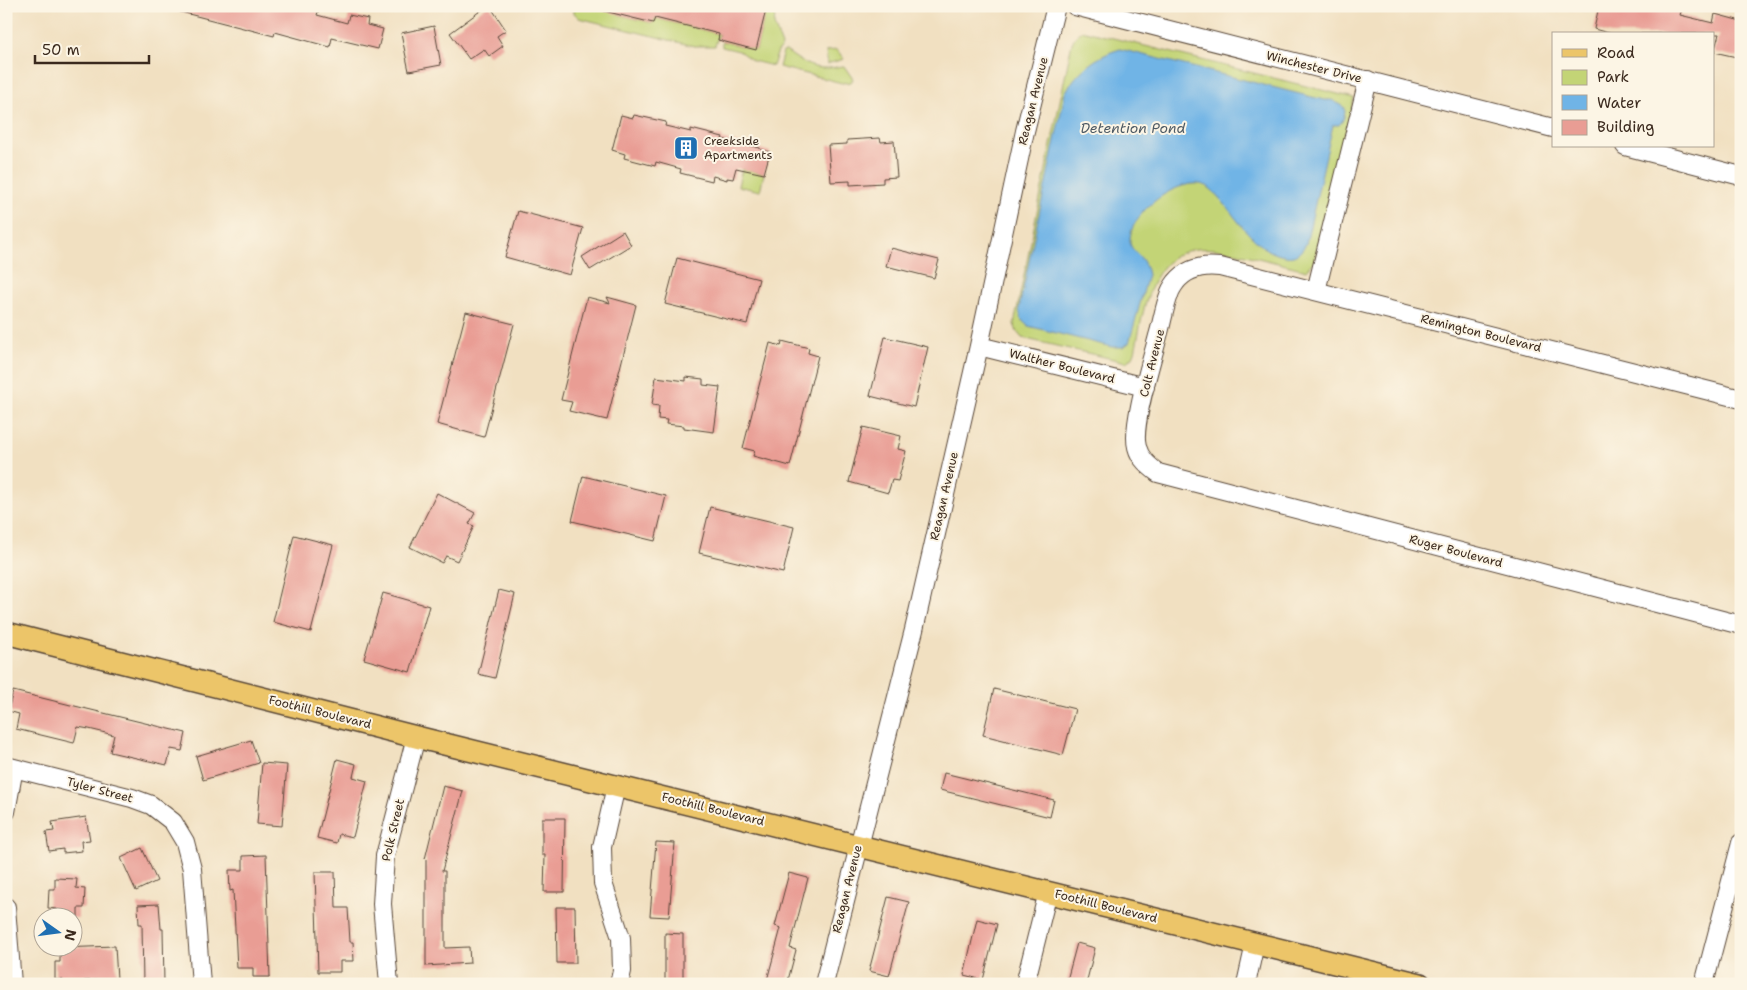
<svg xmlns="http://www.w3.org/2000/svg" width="1747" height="990" font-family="'Shantell Sans',sans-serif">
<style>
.green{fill:#c3d476;stroke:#7f7f4a}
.water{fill:#70b4e6;stroke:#566f82}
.building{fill:#e99d94}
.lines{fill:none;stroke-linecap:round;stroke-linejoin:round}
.minor-casing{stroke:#564536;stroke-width:20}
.major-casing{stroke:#564536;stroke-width:24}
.minor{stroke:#fff;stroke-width:18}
.major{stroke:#ecc569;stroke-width:21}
.labels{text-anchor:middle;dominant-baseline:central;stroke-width:4;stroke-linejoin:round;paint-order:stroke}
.street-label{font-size:12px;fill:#3b2a1e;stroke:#fcf5e5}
.poi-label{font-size:12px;fill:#3b2a1e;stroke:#fcf5e5;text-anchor:start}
.water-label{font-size:14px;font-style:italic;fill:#4e5a64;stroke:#fcf5e5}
</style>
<rect width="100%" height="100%" fill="#fcf5e5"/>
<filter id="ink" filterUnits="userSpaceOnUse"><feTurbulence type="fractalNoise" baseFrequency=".02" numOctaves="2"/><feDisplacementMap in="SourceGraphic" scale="10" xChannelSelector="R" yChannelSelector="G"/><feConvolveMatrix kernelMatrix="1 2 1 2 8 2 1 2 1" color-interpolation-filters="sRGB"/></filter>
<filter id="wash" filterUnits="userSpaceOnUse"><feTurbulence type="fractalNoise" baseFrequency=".0096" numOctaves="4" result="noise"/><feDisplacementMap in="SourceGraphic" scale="20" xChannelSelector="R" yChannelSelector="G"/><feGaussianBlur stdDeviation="1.12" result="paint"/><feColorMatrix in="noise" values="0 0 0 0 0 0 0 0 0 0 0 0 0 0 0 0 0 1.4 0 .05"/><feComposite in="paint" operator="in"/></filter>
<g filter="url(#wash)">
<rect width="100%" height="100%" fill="#f1e0c1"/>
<path class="green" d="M 574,6 L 609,6 L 617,14 L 653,23 L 655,18 L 719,34 L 715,46 L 694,46 L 579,18 L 574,13 Z
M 767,6 L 776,6 L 774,25 L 782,46 L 778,51 L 773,66 L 753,61 L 739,51 L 722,47 L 722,41 L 756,50 Z
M 1085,31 L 1354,98 L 1314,261 L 1306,270 C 1287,265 1269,261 1250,256 C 1212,247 1176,238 1154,282 C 1143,303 1140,329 1135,352 L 1133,357 L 1126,362 L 1022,338 L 1017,332 L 1014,324 L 1072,43 C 1075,36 1078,32 1085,31 Z
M 837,50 L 844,59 L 827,64 L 826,51 Z
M 786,51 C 800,61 810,69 828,68 C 834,68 839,66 844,66 L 853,79 L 851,82 L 842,83 L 779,67 L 783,52 Z
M 742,169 L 764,174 L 760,191 L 738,186 Z"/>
<path class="water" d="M 1120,49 L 1324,100 L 1332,100 L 1345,108 C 1345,115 1344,120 1339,125 L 1333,125 L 1306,244 C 1300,253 1296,258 1285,256 C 1258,252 1239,222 1223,202 C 1218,197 1213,190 1207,186 C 1181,174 1127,213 1130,243 C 1131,249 1137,253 1141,258 C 1145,263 1147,269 1148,275 L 1129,343 L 1123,347 L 1112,347 L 1028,326 C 1021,321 1020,316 1019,308 L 1065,93 C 1077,71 1096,56 1120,49 Z"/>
<g id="blocks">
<path class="building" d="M 178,6 L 320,6 L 317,15 L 347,23 L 349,15 L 368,19 L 367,25 L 383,29 L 378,49 L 332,38 L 330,47 L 275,32 L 274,36 L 177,11 Z
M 487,6 L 490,6 L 506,30 L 497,36 L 503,46 L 489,56 L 484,49 L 469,59 L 450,33 Z
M 604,6 L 767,6 L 756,50 L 718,40 L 719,34 L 655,18 L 653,23 L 604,11 Z
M 1599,6 L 1672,6 L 1682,9 L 1680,15 L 1713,23 L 1715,14 L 1741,21 L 1741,58 L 1714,52 L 1719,34 L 1612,34 L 1594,29 Z
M 434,26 L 441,65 L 409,71 L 401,33 Z
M 621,115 L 633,118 L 634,115 L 666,122 L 665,126 L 691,132 L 691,129 L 723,137 L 722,139 L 760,148 L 760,149 L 770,152 L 764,174 L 736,168 L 733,179 L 727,178 L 727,180 L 713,176 L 712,181 L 680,173 L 681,169 L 656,162 L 655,166 L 624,158 L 625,154 L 612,150 Z
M 880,138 L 881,142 L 894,141 L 897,177 L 883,178 L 883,183 L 850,185 L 850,181 L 831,182 L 828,145 L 847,144 L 847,140 Z
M 518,211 L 583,228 L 570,275 L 505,257 Z
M 623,231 L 631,245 L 590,270 L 582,257 Z
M 891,248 L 939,260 L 934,278 L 886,266 Z
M 677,258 L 759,279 L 747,324 L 665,304 Z
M 587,297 L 610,303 L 607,297 L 636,305 L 607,420 L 569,411 L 572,402 L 561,400 Z
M 466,312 L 514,324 L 484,437 L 437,424 Z
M 885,337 L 928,347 L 914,407 L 870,396 Z
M 782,341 L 809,348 L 808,353 L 818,356 L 790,466 L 753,456 L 755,451 L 743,448 L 770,343 L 781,346 Z
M 656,377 L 686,381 L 686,377 L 703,379 L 703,385 L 720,387 L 714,432 L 684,428 L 684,426 L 666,424 L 667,420 L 658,419 L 659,406 L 652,405 Z
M 863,427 L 901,436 L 898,449 L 906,451 L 898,481 L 892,480 L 888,493 L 849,482 Z
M 583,476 L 666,496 L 655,541 L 572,521 Z
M 437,493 L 475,513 L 469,524 L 474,526 L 457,561 L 446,556 L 442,563 L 410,547 Z
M 710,507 L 794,527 L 783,573 L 699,553 Z
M 294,535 L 333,545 L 311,632 L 273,622 Z
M 499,590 L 515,594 L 495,678 L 478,674 Z
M 383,593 L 429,606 L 410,672 L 364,659 Z
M 994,689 L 1075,709 L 1063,755 L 983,735 Z
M 13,691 L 186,733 L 182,751 L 171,749 L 167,765 L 110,752 L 114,735 L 89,729 L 78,727 L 74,743 L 16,729 L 19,714 L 8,711 Z
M 251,740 L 259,763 L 203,780 L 196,756 Z
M 337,759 L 356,764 L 353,777 L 367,781 L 353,837 L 339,834 L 337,843 L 317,838 Z
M 262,763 L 287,765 L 282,826 L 257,824 Z
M 944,773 L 1054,800 L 1050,817 L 940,790 Z
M 443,786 L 463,791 L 442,871 L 445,871 L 445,948 L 469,947 L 470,963 L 426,966 L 426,859 L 425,859 Z
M 86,817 L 90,840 L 81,841 L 82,851 L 63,853 L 63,849 L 49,851 L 46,832 L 54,831 L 52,822 Z
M 542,818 L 565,818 L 564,892 L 544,892 L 545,855 L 542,855 Z
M 656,842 L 675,843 L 669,917 L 650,916 Z
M 142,848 L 157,881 L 136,891 L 121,858 Z
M 266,855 L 270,977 L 253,977 L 253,968 L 237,968 L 233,890 L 230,891 L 229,870 L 243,870 L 243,856 Z
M 315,872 L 335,872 L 336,908 L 348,908 L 350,942 L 353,942 L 354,961 L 340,961 L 340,972 L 318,972 Z
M 789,873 L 808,878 L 790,948 L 796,950 L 787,984 L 766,984 L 781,928 L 775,926 Z
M 55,878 L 77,879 L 76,888 L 85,889 L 84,908 L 78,908 L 78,918 L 57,918 L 57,909 L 48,908 L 49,889 L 55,889 Z
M 888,897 L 909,902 L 889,976 L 869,971 Z
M 159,904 L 161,929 L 163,929 L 164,984 L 143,984 L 142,924 L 139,924 L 138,905 Z
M 556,907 L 575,907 L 576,963 L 557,963 Z
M 977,919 L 997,924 L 983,980 L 964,975 Z
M 665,933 L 683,934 L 683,984 L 665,984 Z
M 1077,943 L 1095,948 L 1086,984 L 1066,984 Z
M 115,946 L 117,979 L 84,981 L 84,984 L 63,984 L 63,980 L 55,980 L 55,962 L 60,962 L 60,948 Z"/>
</g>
</g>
<g filter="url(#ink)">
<use href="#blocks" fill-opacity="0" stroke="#564536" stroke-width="1"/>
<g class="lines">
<defs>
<path id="minor" d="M 1075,6 L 1553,128
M 1625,146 L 1741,176
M 1316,291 L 1368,80
M 979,346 L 1145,387
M 1741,399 L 1220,267 C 1204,265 1187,268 1176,282 C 1173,286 1170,291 1169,295 C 1164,308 1162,323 1158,336 C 1152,360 1131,426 1137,447 C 1140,459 1149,466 1158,473 L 1741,625
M 6,766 L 132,798 L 151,805 L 173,822 L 185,842 L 192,869 L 201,984
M 616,786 L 602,847 L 603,883 L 621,938 L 622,971 L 619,984
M 6,812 L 14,768
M 6,907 L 12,984
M 389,984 L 382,904 L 385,856 L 416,737
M 824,984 L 914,630 L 979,346 L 1025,131 L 1056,6
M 1025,984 L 1048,892
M 1246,984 L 1255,944
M 1704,984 L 1741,843"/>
<path id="major" d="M 6,633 L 416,737 L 1420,984"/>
</defs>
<use href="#minor" class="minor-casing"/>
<use href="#major" class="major-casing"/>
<use href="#minor" class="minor"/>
<use href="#major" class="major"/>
</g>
</g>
<defs>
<symbol id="building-square" viewBox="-11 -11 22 22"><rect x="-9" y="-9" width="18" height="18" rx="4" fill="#1f6fb2" stroke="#fcf5e5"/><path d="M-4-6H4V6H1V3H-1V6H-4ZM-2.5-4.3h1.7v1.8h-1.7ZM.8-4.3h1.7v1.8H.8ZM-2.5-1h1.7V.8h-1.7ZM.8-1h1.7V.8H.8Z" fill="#fff"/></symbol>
</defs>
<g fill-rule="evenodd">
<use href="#building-square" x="672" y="134" width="28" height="28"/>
</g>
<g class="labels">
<g class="street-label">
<text transform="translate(1314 67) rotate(14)">Winchester Drive</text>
<text transform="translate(1033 101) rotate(-76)">Reagan Avenue</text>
<text transform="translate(1481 333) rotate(14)">Remington Boulevard</text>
<text transform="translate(1152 363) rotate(-76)">Colt Avenue</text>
<text transform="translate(1062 366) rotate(14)">Walther Boulevard</text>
<text transform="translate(944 496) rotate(-77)">Reagan Avenue</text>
<text transform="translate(1456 551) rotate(15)">Ruger Boulevard</text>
<text transform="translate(320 712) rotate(14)">Foothill Boulevard</text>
<text transform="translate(100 790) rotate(15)">Tyler Street</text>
<text transform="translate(713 809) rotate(14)">Foothill Boulevard</text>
<text transform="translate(393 830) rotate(-77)">Polk Street</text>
<text transform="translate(847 889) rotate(-76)">Reagan Avenue</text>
<text transform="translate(1106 906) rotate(14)">Foothill Boulevard</text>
</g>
<g class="poi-label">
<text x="704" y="141">Creekside<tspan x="704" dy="14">Apartments</tspan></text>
</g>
<g class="water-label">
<text x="1133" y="128">Detention Pond</text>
</g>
</g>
<rect width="1747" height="990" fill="none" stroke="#fcf5e5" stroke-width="25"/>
<rect x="1552" y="32" width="162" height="115" fill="#fcf5e5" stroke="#afa495"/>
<rect x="1562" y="49" width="25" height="8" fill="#ecc569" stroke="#afa495"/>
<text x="1597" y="58" font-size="15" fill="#3b2a1e">Road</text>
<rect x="1562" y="70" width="25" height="15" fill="#c3d476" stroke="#afa495"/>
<text x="1597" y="82" font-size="15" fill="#3b2a1e">Park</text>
<rect x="1562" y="95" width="25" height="15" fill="#70b4e6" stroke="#afa495"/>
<text x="1597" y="108" font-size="15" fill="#3b2a1e">Water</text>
<rect x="1562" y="120" width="25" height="15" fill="#e99d94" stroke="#afa495"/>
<text x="1597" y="132" font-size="15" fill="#3b2a1e">Building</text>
<g transform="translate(58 932) rotate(104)"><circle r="24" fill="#fcf5e5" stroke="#afa495"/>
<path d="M0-4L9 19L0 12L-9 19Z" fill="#1f6fb2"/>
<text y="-8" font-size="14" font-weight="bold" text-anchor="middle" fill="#3b2a1e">N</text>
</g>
<path d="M35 55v8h114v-8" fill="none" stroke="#3b2a1e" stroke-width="2.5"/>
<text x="42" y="55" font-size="15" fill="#3b2a1e" stroke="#fcf5e5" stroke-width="4" paint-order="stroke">50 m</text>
</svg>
